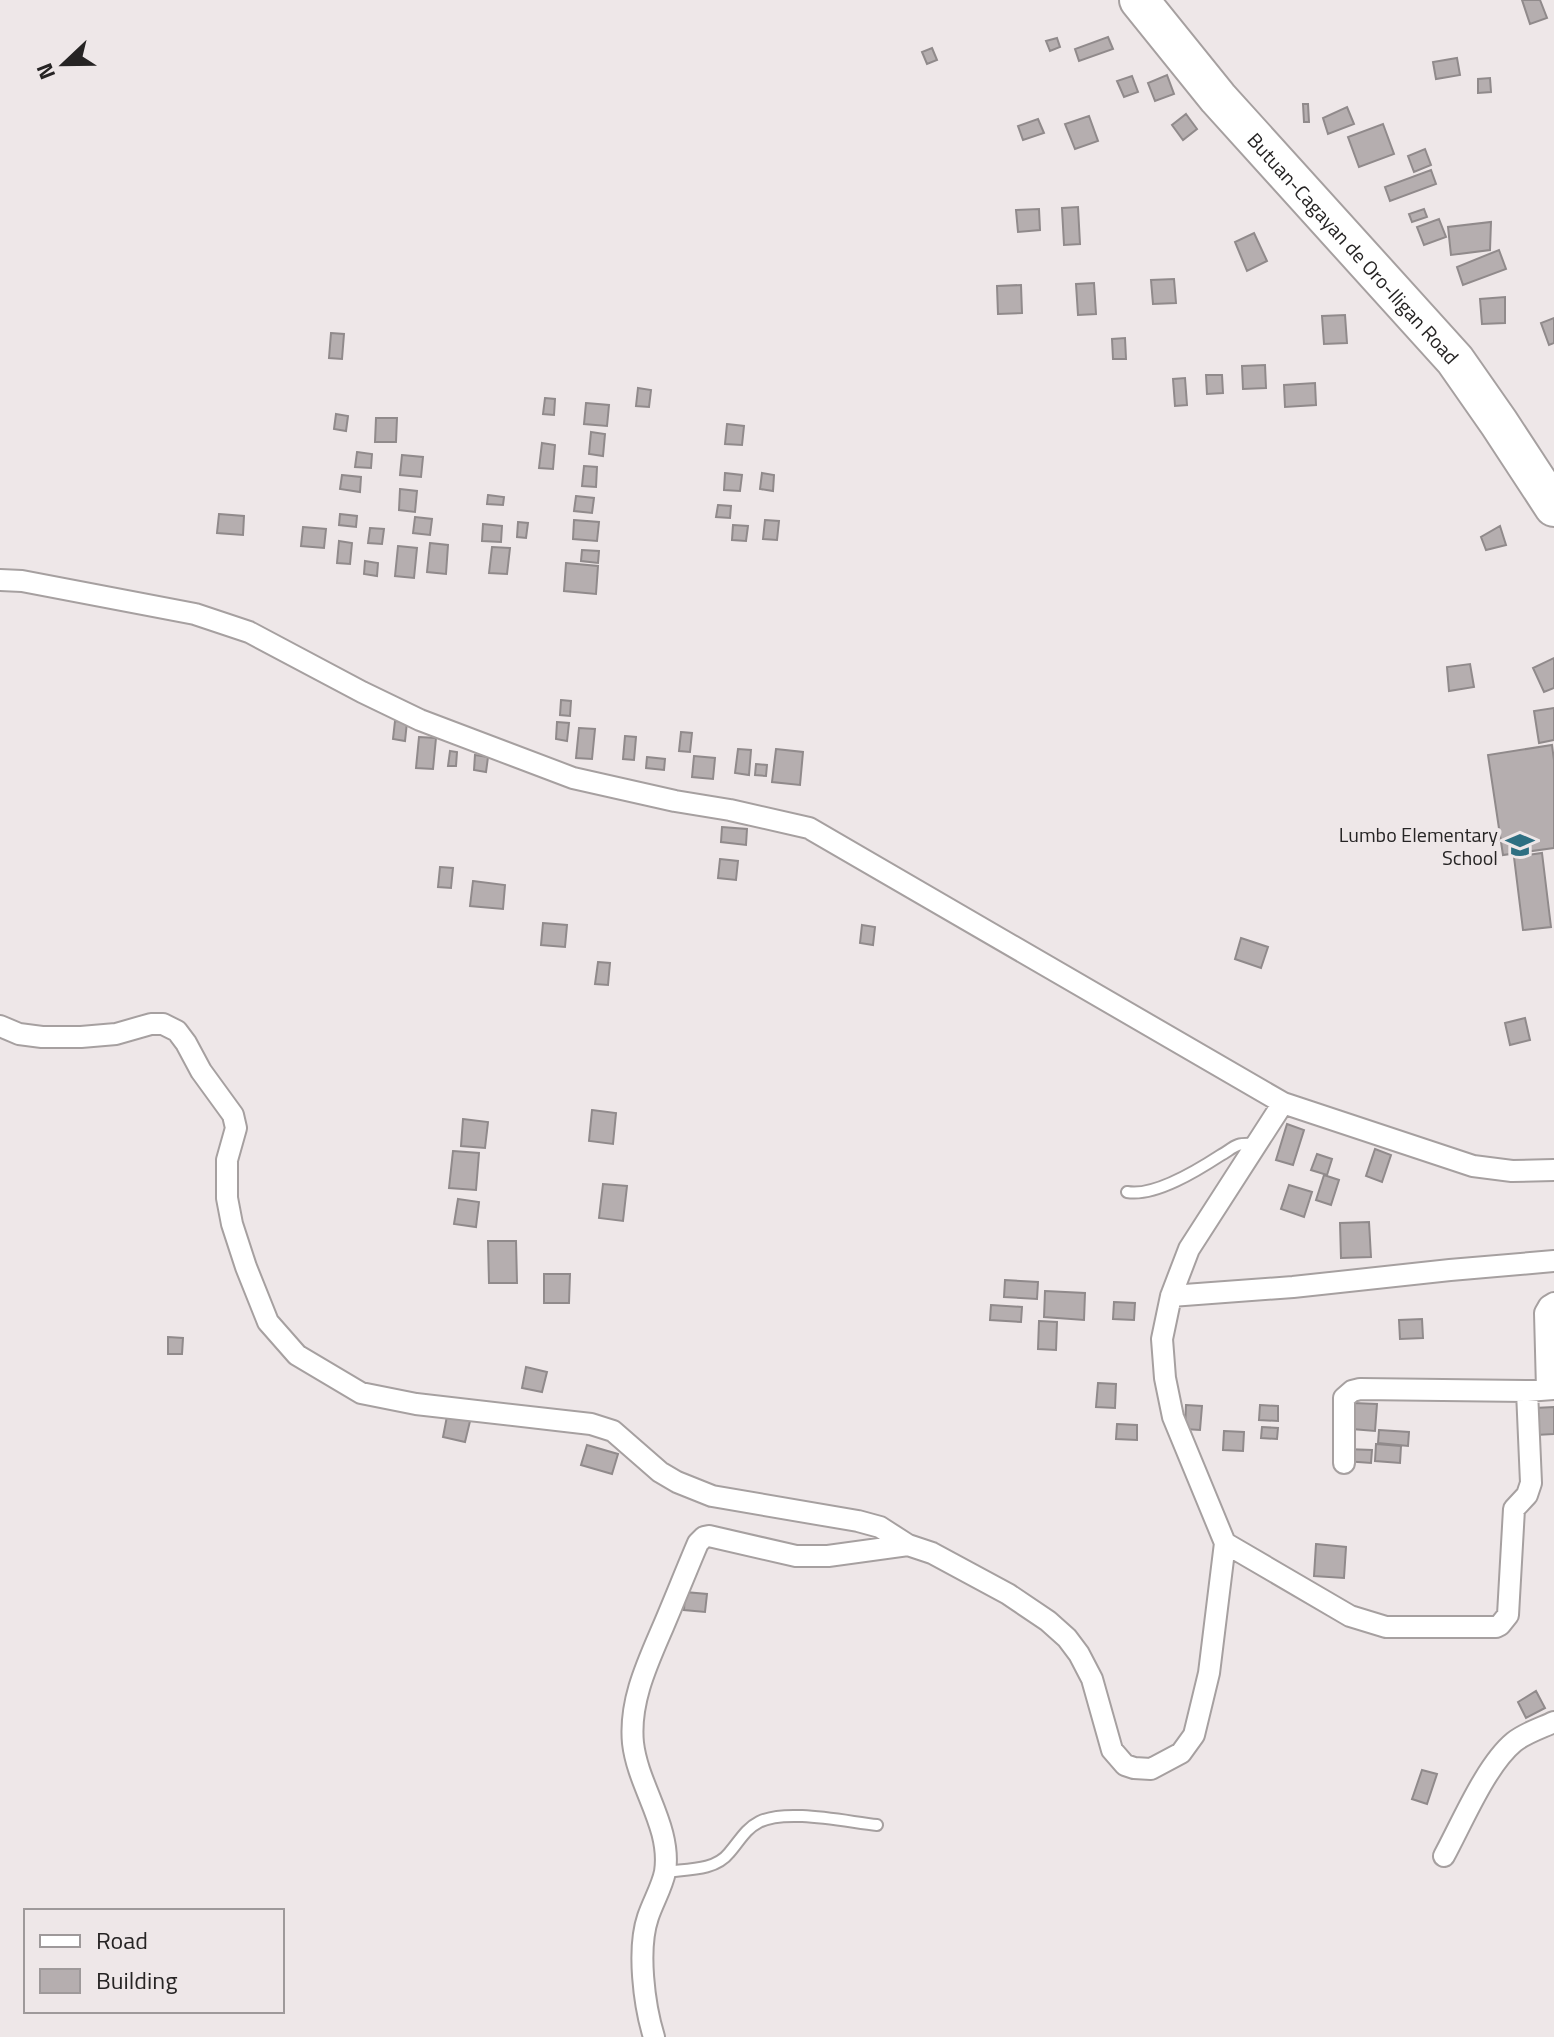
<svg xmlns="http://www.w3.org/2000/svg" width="1554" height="2037" font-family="'Titillium Web',sans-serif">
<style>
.building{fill:#b5aeaf;stroke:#908a8b;stroke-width:2}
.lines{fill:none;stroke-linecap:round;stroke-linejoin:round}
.lane-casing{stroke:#a6a0a0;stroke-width:14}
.street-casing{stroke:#a6a0a0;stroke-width:24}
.highway-casing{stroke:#a6a0a0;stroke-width:42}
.lane{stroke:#fff;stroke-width:10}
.street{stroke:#fff;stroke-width:20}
.highway{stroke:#fff;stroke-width:38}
.labels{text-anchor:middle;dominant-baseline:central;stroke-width:8;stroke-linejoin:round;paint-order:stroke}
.street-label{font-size:20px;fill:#262424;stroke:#eee7e8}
.poi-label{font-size:20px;fill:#262424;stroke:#eee7e8;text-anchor:end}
</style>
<rect width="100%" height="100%" fill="#eee7e8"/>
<path class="building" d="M 1522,0 L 1540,0 L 1547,18 L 1530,24 Z
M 1108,37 L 1113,49 L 1079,61 L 1075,49 Z
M 1057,38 L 1060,47 L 1050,51 L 1046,41 Z
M 932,48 L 937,60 L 927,64 L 922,52 Z
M 1457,58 L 1460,75 L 1436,79 L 1433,62 Z
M 1167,75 L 1174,94 L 1155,101 L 1148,83 Z
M 1132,76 L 1138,92 L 1124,97 L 1117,81 Z
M 1490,78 L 1491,92 L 1478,93 L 1478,79 Z
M 1303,104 L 1308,104 L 1309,122 L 1304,122 Z
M 1347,107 L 1354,124 L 1328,134 L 1323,118 Z
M 1186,114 L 1197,129 L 1183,140 L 1172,125 Z
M 1089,116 L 1098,141 L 1075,149 L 1065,124 Z
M 1038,119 L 1044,133 L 1023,140 L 1018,126 Z
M 1383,124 L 1394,154 L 1359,167 L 1348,137 Z
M 1425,149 L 1431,165 L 1414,172 L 1408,156 Z
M 1431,170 L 1436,184 L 1390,201 L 1385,187 Z
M 1078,207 L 1080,244 L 1064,245 L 1062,208 Z
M 1039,209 L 1040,230 L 1018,232 L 1016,210 Z
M 1424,209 L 1427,217 L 1412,222 L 1409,214 Z
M 1439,219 L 1446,237 L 1424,245 L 1417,227 Z
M 1491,222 L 1490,250 L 1451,255 L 1448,227 Z
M 1254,233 L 1267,261 L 1247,271 L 1235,242 Z
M 1499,250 L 1506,269 L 1463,285 L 1457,267 Z
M 1174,279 L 1176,303 L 1153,304 L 1151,280 Z
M 1094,283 L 1096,314 L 1078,315 L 1076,284 Z
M 1021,285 L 1022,313 L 998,314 L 997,286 Z
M 1505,297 L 1505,323 L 1482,324 L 1480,299 Z
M 1345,315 L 1347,343 L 1324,344 L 1322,316 Z
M 1554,318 L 1554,343 L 1549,345 L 1541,323 Z
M 331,333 L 344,334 L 342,359 L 329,358 Z
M 1125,338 L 1126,359 L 1113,359 L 1112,339 Z
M 1265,365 L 1266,388 L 1243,389 L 1242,366 Z
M 1206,375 L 1222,375 L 1223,393 L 1207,394 Z
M 1185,378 L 1187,405 L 1175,406 L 1173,379 Z
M 1315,383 L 1316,405 L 1285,407 L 1284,385 Z
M 638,388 L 651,390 L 649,407 L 636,406 Z
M 545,398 L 555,399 L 554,415 L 543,414 Z
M 586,403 L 609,405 L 607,426 L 584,424 Z
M 336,414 L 348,416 L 346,431 L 334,429 Z
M 376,418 L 397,418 L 396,442 L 375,442 Z
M 727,424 L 744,426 L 742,445 L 725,444 Z
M 591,432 L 605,434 L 603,456 L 589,454 Z
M 542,443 L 555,445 L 553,469 L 539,468 Z
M 357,452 L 372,454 L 371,468 L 355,467 Z
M 402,455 L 423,457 L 421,477 L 400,475 Z
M 584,466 L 597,467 L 596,487 L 582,486 Z
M 725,473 L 742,475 L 740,491 L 724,490 Z
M 762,473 L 774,475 L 773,491 L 760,489 Z
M 342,475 L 361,477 L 360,492 L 340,489 Z
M 400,489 L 417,491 L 415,512 L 399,510 Z
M 488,495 L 504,497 L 503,505 L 487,504 Z
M 576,496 L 594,498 L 592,513 L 574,511 Z
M 718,505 L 731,506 L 730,518 L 716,517 Z
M 219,514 L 244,516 L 243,535 L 217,533 Z
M 340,514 L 357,516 L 356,527 L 339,525 Z
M 415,517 L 432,519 L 430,535 L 413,533 Z
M 574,520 L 599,522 L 597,541 L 573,539 Z
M 765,520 L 779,521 L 777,540 L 763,539 Z
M 518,522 L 528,523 L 526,538 L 517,537 Z
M 483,524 L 502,526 L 501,542 L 482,541 Z
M 733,525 L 748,526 L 746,541 L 732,540 Z
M 1500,526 L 1506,545 L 1486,550 L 1481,537 Z
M 303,527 L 326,529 L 324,548 L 301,546 Z
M 370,528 L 384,529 L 382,544 L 368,543 Z
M 339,541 L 352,543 L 350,564 L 337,563 Z
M 430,543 L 448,545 L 446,574 L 427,572 Z
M 398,546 L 417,548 L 414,578 L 395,576 Z
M 492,547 L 510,548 L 507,574 L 489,573 Z
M 582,550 L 599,551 L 598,563 L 581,561 Z
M 365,561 L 378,563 L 377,576 L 364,574 Z
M 566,563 L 598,566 L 596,594 L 564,591 Z
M 1554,658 L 1554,688 L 1544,692 L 1533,668 Z
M 1470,664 L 1474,687 L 1449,691 L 1447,667 Z
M 561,700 L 571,701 L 570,716 L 560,715 Z
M 1554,708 L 1554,740 L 1539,743 L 1534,711 Z
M 395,721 L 407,722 L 405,741 L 393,739 Z
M 557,722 L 569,723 L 567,741 L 556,739 Z
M 579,728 L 595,729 L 592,759 L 576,758 Z
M 681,732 L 692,733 L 690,752 L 679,751 Z
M 625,736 L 636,737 L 634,760 L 623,759 Z
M 419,737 L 436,738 L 433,769 L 416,768 Z
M 1552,745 L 1554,760 L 1554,848 L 1503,855 L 1488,755 Z
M 738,749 L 751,750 L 749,775 L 735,773 Z
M 776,749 L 803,752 L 800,785 L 772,782 Z
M 450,751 L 457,752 L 456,766 L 448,766 Z
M 475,755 L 488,757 L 486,772 L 474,770 Z
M 694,756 L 715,758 L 713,779 L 692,777 Z
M 647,757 L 665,759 L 664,770 L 646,768 Z
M 756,764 L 767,765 L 766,776 L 755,775 Z
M 722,827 L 747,829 L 746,845 L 721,842 Z
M 1542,853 L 1551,927 L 1523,930 L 1514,857 Z
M 720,859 L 738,861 L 736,880 L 718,878 Z
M 440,867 L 453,868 L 451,888 L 438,887 Z
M 473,881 L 505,885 L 503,909 L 470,906 Z
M 543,923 L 567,925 L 565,947 L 541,945 Z
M 862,925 L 875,927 L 873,945 L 860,943 Z
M 1241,938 L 1268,947 L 1261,968 L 1235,959 Z
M 598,962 L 610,963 L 608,985 L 595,984 Z
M 1525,1018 L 1530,1040 L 1510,1045 L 1505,1023 Z
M 592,1110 L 616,1113 L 613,1144 L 589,1141 Z
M 463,1119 L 488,1122 L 485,1148 L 461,1146 Z
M 1287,1124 L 1304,1130 L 1293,1165 L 1276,1160 Z
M 1375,1149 L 1391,1155 L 1382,1182 L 1366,1176 Z
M 453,1151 L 479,1153 L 476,1190 L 449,1188 Z
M 1317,1154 L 1332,1159 L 1327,1175 L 1311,1170 Z
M 1324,1175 L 1339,1180 L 1331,1205 L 1316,1200 Z
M 603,1184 L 627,1186 L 623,1221 L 599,1218 Z
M 1289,1185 L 1312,1192 L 1304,1217 L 1281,1209 Z
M 458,1199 L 479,1202 L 476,1227 L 454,1224 Z
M 1369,1222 L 1371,1257 L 1341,1258 L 1340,1223 Z
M 488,1241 L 516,1241 L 517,1283 L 489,1283 Z
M 544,1274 L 570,1274 L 569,1303 L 544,1303 Z
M 1005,1280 L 1038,1282 L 1037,1299 L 1004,1297 Z
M 1045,1291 L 1085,1293 L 1084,1320 L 1044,1317 Z
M 1114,1302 L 1135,1303 L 1134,1320 L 1113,1319 Z
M 991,1305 L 1022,1307 L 1021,1322 L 990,1320 Z
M 1422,1319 L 1423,1338 L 1400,1339 L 1399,1320 Z
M 1039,1321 L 1057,1322 L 1056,1350 L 1038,1349 Z
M 168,1337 L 183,1338 L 182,1354 L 168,1354 Z
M 526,1367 L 547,1372 L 542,1392 L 522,1388 Z
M 1098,1383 L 1116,1384 L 1115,1408 L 1096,1407 Z
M 1353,1403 L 1377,1404 L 1375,1431 L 1352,1429 Z
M 1186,1405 L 1202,1406 L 1200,1430 L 1185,1429 Z
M 1260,1405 L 1278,1406 L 1278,1421 L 1259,1420 Z
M 1554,1407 L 1554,1434 L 1536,1435 L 1535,1408 Z
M 448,1411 L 471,1417 L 465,1442 L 443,1437 Z
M 1117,1424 L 1137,1425 L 1137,1440 L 1116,1439 Z
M 1262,1427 L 1278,1428 L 1277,1439 L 1261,1438 Z
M 1379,1430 L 1409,1432 L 1408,1446 L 1378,1443 Z
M 1224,1431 L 1244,1432 L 1243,1451 L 1223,1450 Z
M 1376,1444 L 1401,1446 L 1400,1463 L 1375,1461 Z
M 587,1445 L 618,1454 L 612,1474 L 581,1465 Z
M 1346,1449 L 1372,1450 L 1371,1463 L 1345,1461 Z
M 1316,1544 L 1346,1547 L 1344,1578 L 1314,1576 Z
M 685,1592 L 707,1594 L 705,1612 L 684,1610 Z
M 1536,1691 L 1545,1708 L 1526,1718 L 1518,1702 Z
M 1422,1770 L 1437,1774 L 1427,1804 L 1412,1799 Z"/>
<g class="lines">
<defs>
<path id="lane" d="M 1127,1192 C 1155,1197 1198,1170 1221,1155 C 1227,1152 1232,1147 1238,1145 C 1244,1143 1250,1144 1257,1144
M 665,1872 C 686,1869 715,1871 729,1853 C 739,1842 745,1829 759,1822 C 786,1808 847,1822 877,1825"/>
<path id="street" d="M 0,580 L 22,581 L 195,614 L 249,632 L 362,692 L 420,720 L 573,778 L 675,801 L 730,810 L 809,828 L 1283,1103 L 1473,1166 L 1512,1171 L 1554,1170
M 0,1026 L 19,1034 L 42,1037 L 81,1037 L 116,1034 L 151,1024 L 163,1024 L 177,1031 L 186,1043 L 201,1071 L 233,1115 L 236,1128 L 227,1160 L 227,1198 L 232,1224 L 246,1267 L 268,1322 L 297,1355 L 361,1393 L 416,1404 L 591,1424 L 613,1431 L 660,1472 L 677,1482 L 712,1496 L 858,1521 L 880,1527 L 908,1545
M 1171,1296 L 1293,1287 L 1450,1270 L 1554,1261
M 1547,1389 L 1545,1313 L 1549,1306 L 1554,1303
M 1344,1463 L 1344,1398 L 1352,1391 L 1360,1389 L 1527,1391 L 1554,1389
M 1225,1543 L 1350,1616 L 1386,1627 L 1496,1627 L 1500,1625 L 1508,1615 L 1514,1509 L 1527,1495 L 1531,1483 L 1527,1391
M 1444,1856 C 1462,1823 1486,1765 1514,1742 C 1525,1733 1541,1728 1554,1722
M 654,2037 C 644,2005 637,1949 648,1917 C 653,1902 662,1887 665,1872 C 672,1827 638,1787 633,1743 C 629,1702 647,1664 663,1627 C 675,1599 686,1571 698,1543 L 704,1537 L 709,1536 L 796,1556 L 828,1556 L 908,1545 L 932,1553 L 1008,1594 L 1048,1621 L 1067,1638 L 1079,1654 L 1092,1679 L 1112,1750 L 1125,1765 L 1134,1768 L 1151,1769 L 1181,1753 L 1194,1735 L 1209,1673 L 1225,1543 L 1173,1417 L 1165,1378 L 1162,1339 L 1171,1296 L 1189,1249 L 1283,1103"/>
<g id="highway">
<path id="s1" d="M 1139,0 L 1218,98 L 1455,360 L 1499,423 L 1554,507"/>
</g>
</defs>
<use href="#lane" class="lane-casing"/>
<use href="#street" class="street-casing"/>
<use href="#highway" class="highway-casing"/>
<use href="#lane" class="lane"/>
<use href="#street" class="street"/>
<use href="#highway" class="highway"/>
</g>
<defs>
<symbol id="school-bare" viewBox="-9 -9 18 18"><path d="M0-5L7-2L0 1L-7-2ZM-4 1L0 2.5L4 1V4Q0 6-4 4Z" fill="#2e6f82" stroke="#eee7e8" stroke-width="2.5" paint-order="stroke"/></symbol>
</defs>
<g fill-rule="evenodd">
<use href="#school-bare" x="1500" y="825" width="40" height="40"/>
</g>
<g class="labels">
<g class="street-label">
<text stroke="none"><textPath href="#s1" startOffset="328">Butuan-Cagayan de Oro-Iligan Road</textPath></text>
</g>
<g class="poi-label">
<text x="1498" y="834">Lumbo Elementary<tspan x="1498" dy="23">School</tspan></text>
</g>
</g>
<rect x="24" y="1909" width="260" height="104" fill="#eee7e8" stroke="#9e999a" stroke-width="2"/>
<rect x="40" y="1935" width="40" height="12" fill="#ffffff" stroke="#9e999a" stroke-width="2"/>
<text x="96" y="1949" font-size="24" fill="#262424">Road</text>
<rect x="40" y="1969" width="40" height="24" fill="#b5aeaf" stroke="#9e999a" stroke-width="2"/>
<text x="96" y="1989" font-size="24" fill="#262424">Building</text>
<g transform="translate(64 64) rotate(248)" stroke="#eee7e8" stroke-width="6" paint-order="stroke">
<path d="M0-6L14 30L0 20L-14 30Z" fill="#262424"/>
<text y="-12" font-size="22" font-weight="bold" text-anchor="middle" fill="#262424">N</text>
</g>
</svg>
